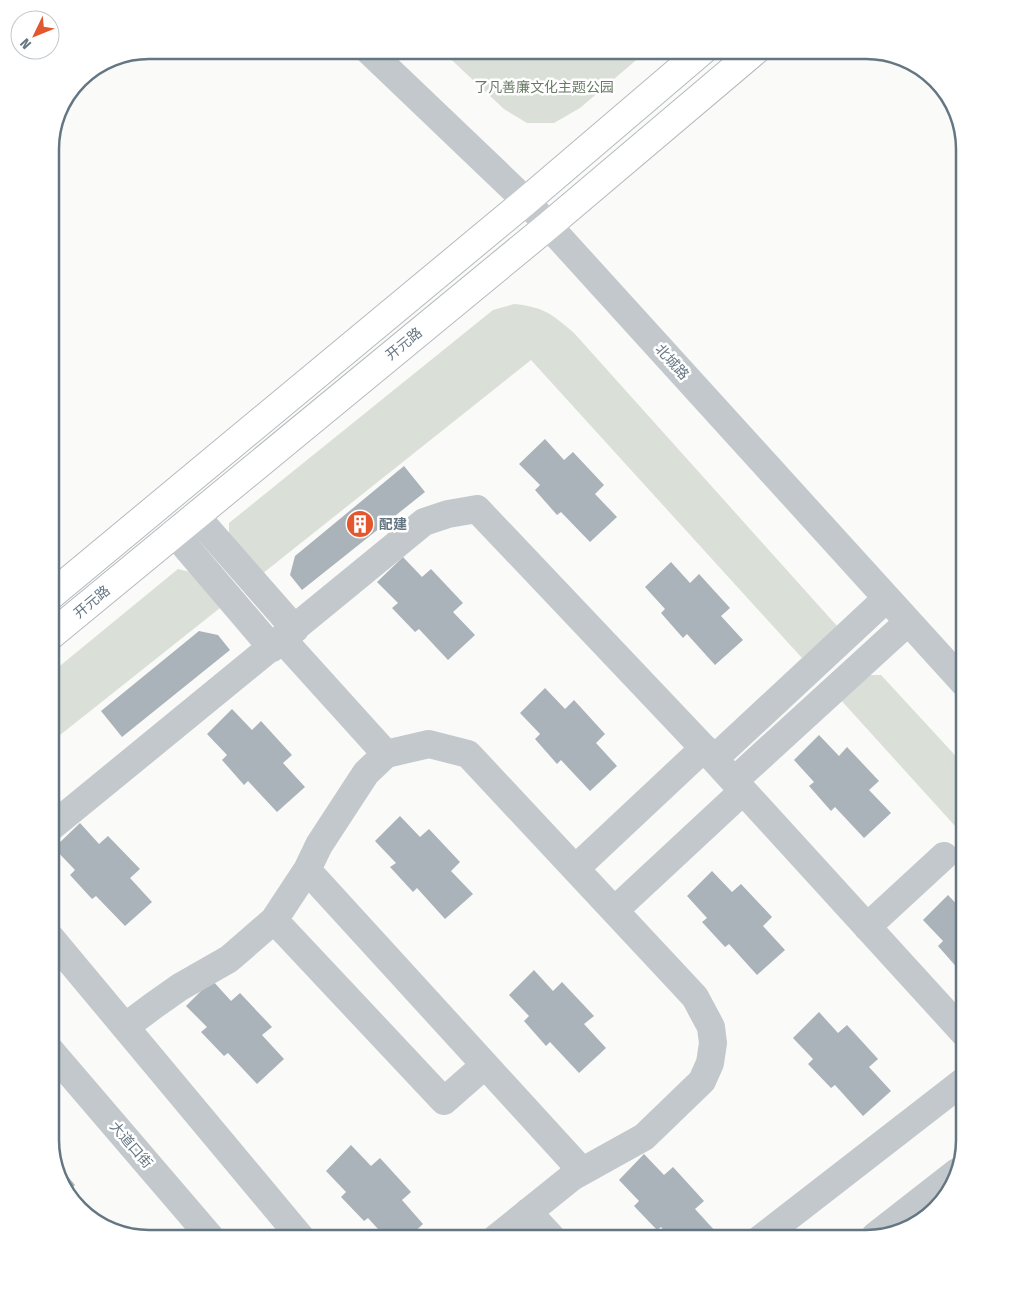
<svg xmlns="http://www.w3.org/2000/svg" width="1015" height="1289" font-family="'Fira Sans Condensed','Noto Sans SC',sans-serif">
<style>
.green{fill:#dadfd7}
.building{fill:#aab3b9}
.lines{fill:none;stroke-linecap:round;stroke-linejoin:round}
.major-casing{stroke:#b5babe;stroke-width:30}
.minor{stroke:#c3c8cc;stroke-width:28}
.major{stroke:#fff;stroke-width:28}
.labels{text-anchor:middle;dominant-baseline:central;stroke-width:5;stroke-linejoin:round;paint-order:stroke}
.park-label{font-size:14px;fill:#687a64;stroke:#fff}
.street-label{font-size:14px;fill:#657683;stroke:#fff}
.poi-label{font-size:14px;font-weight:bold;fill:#657683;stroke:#fff;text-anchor:start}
.rim{fill:none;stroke:#657683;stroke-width:2.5}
</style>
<rect width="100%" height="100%" fill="#fafaf8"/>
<path class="green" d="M 441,50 L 648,50 L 580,108 L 554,123 L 527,123 L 504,109 Z
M 514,304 C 544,307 552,314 574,333 L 837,626 L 802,658 L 531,360 L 262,574 L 229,534 L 229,523 L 493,310 Z
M 178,569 L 190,572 L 225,604 L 50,743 L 50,674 Z
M 870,675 L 881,675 L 965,766 L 965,837 L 840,699 Z"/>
<path class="building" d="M 545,439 L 564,460 L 573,452 L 604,485 L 595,494 L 617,517 L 590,542 L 561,512 L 557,515 L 535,490 L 540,485 L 519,464 Z
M 404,466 L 425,492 L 302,590 L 290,575 L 295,556 Z
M 403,557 L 422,577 L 431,569 L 463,603 L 453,612 L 475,635 L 448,660 L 419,629 L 415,632 L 392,608 L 398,603 L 377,582 Z
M 671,562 L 690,583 L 699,574 L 730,608 L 721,616 L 743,640 L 715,665 L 687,634 L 683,638 L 661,613 L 665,609 L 645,587 Z
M 199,631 L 218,635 L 230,650 L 122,737 L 101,711 Z
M 545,688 L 565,709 L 574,700 L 605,734 L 596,743 L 617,766 L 590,791 L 561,760 L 557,764 L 535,739 L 540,734 L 520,713 Z
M 232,709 L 252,730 L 261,721 L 292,755 L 283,763 L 305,787 L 277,812 L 248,781 L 244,785 L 222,760 L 227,755 L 207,734 Z
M 819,735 L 839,756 L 847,747 L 879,781 L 869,790 L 891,813 L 864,838 L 835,807 L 831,811 L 809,786 L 814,782 L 794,760 Z
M 400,816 L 420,837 L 429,829 L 460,862 L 451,871 L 473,894 L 445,919 L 417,888 L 413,892 L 390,867 L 396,863 L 375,841 Z
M 80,823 L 99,844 L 108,836 L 140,869 L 130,878 L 152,902 L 125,926 L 96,896 L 92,899 L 70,875 L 75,870 L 54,848 Z
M 712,871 L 732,892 L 741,884 L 772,917 L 763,926 L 785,950 L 757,975 L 729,944 L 725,947 L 702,922 L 707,918 L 687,896 Z
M 948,895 L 965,913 L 965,967 L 960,971 L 938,946 L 943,941 L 923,920 Z
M 534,970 L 553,991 L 562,982 L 594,1016 L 584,1024 L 606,1048 L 579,1073 L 550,1042 L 546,1046 L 524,1021 L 529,1016 L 509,995 Z
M 212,980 L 231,1001 L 240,993 L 272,1027 L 262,1035 L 284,1059 L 257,1084 L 228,1053 L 224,1056 L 201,1032 L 207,1027 L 186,1006 Z
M 819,1012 L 838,1033 L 847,1025 L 878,1059 L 869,1067 L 891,1091 L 863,1116 L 835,1085 L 831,1088 L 808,1064 L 813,1059 L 793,1038 Z
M 351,1145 L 371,1166 L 380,1158 L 411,1192 L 402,1200 L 423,1224 L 407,1239 L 387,1239 L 368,1218 L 364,1221 L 341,1197 L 346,1192 L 326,1171 Z
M 644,1154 L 664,1175 L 673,1167 L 704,1201 L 695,1209 L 717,1233 L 710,1239 L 672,1239 L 661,1227 L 657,1230 L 634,1206 L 639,1201 L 619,1180 Z
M 58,1165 L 75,1185 L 66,1193 L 64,1188 Z"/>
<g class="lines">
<defs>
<path id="major" d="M 50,596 L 526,201 L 703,50
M 50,636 L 548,226 L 756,50"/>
</defs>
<use href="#major" class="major-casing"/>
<path class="minor" d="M 368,50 L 526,201 L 965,684
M 196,516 L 295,629
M 174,533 L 272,648
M 282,639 L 386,754 L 429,744 L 468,754 L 695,997 L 711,1027 L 713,1043 L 710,1063 L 702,1081 L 644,1137 L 572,1177 L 495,1239
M 714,759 L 965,1034
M 734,781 L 908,622
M 50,828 L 424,522 L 448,514 L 477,509 L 714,759 L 887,598
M 576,868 L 704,748
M 307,870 L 582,1171
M 615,910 L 743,791
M 274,920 L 444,1101 L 485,1065
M 867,927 L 944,856
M 50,937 L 302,1239
M 125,1027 L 153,1006 L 180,987 L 229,959 L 274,920 L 307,870 L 319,845 L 366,773 L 386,754
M 50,1050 L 212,1239
M 528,1212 L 553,1239
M 875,1236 L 957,1172
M 760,1239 L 965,1080"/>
<use href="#major" class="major"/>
</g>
<defs>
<symbol id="building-disc" viewBox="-11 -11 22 22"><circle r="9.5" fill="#e4572e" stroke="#fff"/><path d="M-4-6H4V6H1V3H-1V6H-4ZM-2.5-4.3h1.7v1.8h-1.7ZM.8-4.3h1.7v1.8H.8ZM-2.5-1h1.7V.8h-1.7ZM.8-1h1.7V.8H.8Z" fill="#fff"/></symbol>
</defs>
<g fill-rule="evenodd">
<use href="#building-disc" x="344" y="508" width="32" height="32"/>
</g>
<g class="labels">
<g class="park-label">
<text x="544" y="87">了凡善廉文化主题公园</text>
</g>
<g class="street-label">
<text transform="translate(404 344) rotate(-39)">开元路</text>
<text transform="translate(672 362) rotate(48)">北城路</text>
<text transform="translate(92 602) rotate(-40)">开元路</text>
<text transform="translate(131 1145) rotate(49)">大道口街</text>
</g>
<g class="poi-label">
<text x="379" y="524">配建</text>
</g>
</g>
<path d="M0 0H1015V1289H0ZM149 59H866A90 90 0 0 1 956 149V1140A90 90 0 0 1 866 1230H149A90 90 0 0 1 59 1140V149A90 90 0 0 1 149 59Z" fill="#fff" fill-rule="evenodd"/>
<path class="rim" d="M149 59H866A90 90 0 0 1 956 149V1140A90 90 0 0 1 866 1230H149A90 90 0 0 1 59 1140V149A90 90 0 0 1 149 59Z"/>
<g transform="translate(35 35) rotate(227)"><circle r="24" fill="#ffffff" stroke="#c1c8cd"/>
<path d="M0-4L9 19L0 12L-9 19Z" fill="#e4572e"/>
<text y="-8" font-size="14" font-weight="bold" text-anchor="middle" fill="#657683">N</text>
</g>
</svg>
